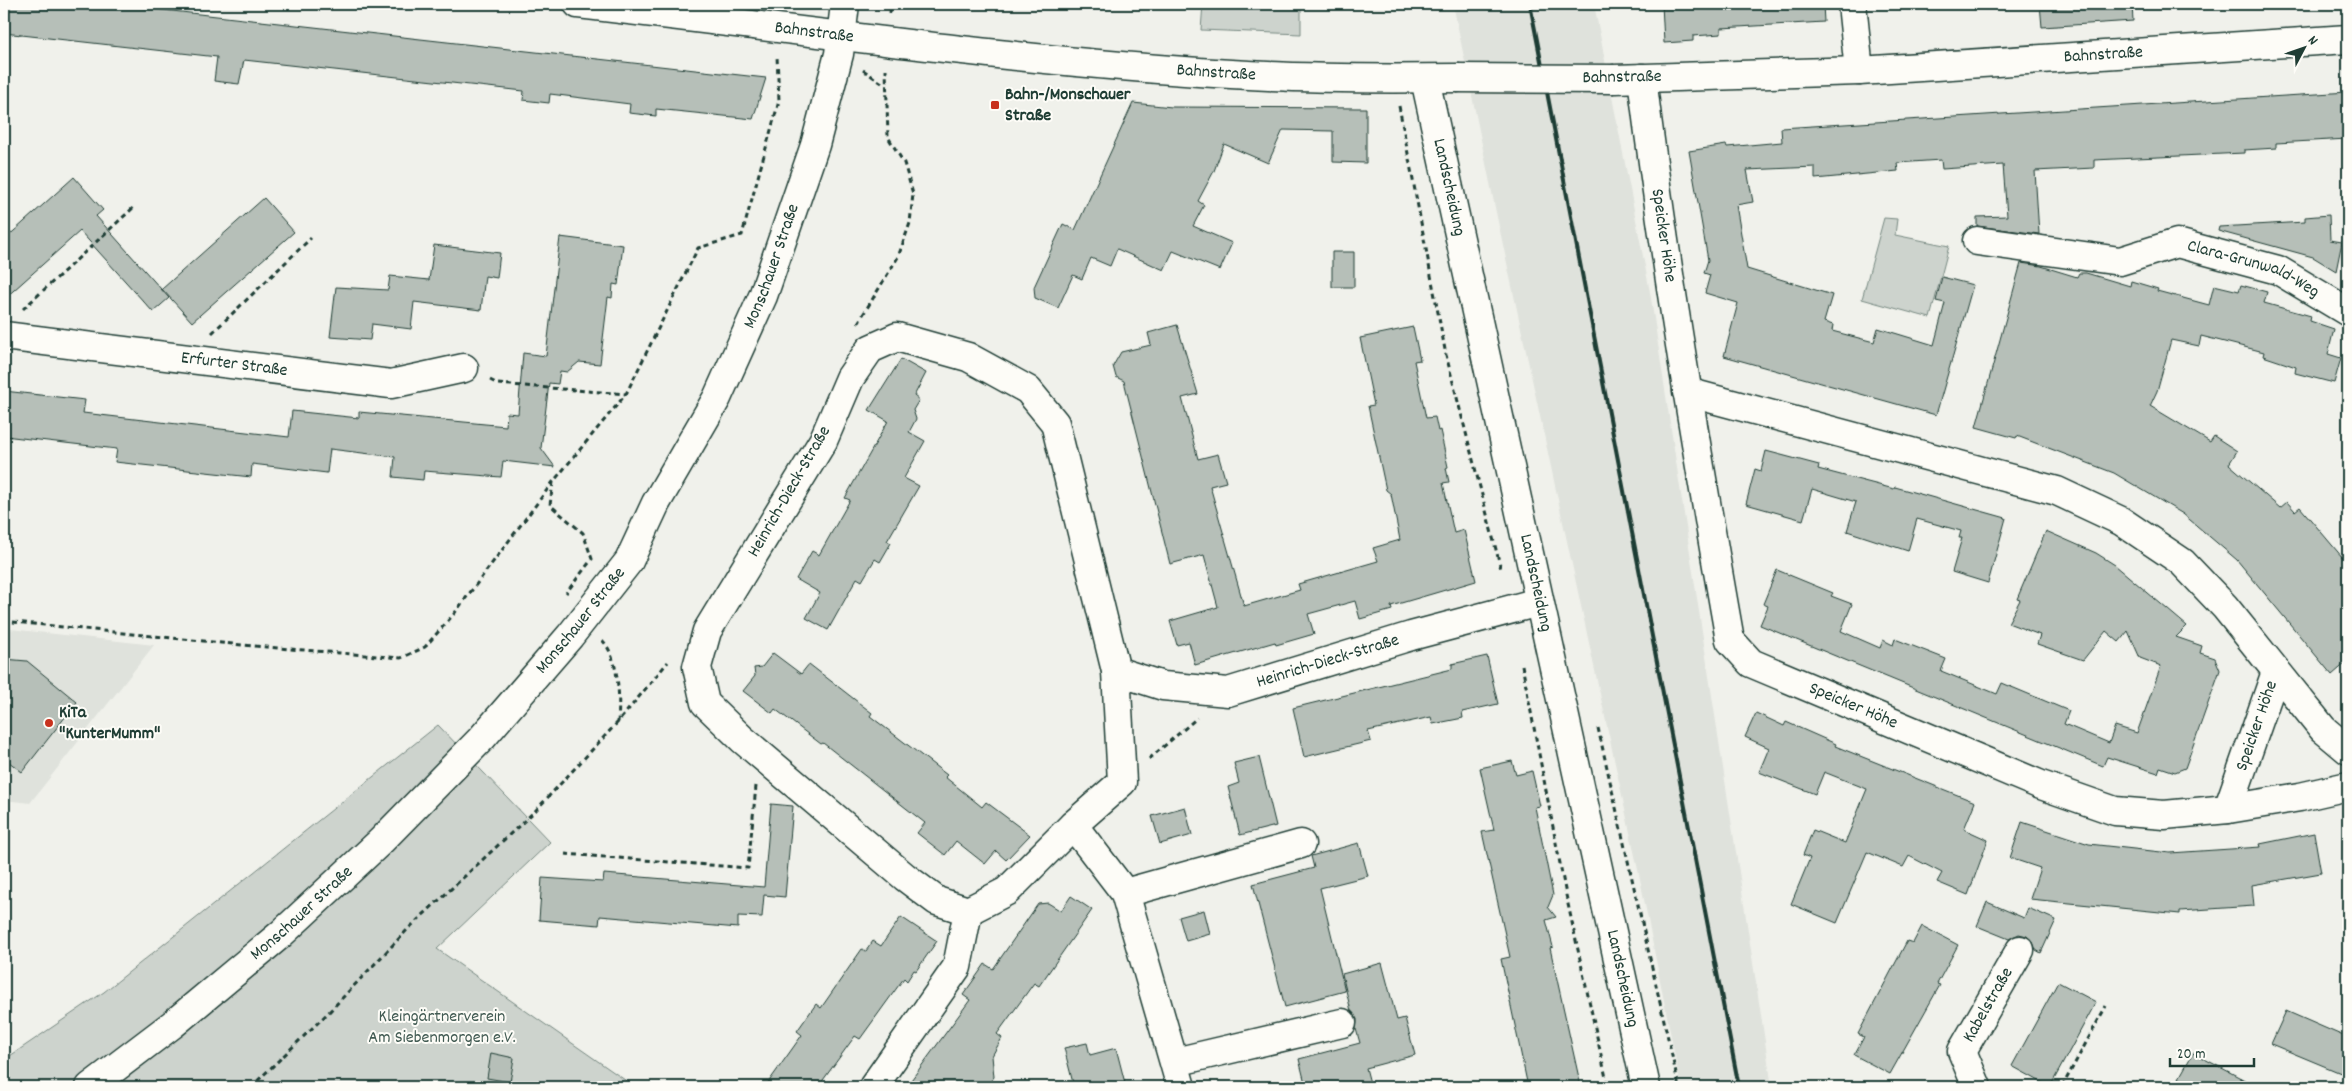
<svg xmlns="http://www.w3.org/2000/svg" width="2352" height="1091" font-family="Dekko,sans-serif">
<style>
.built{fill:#dfe2dc}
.green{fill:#cdd3cd;stroke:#768880}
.building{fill:#b6bfb8;stroke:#1f3d34}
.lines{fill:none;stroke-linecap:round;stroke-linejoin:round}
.minor-casing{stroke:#1f3d34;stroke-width:31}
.tertiary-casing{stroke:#1f3d34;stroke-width:31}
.secondary-casing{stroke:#1f3d34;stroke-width:31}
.path{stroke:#1f3d34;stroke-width:3;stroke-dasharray:5 4;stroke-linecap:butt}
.minor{stroke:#fdfcf7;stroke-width:28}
.tertiary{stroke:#fdfcf7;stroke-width:28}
.secondary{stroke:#fdfcf7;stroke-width:28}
.rail{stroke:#1f3d34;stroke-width:4}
.tertiary-bridge-casing{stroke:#1f3d34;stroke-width:31;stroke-linecap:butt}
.tertiary-bridge{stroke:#fdfcf7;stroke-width:28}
.poi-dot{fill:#c8321e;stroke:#fdfcf7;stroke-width:2}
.labels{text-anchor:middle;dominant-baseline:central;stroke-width:4;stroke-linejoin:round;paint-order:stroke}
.street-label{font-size:18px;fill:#1f3d34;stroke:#fdfcf7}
.poi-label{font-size:18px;font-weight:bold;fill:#1f3d34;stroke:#fdfcf7;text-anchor:start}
.park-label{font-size:18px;fill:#425b53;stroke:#fdfcf7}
</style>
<rect width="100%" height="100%" fill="#f0f1eb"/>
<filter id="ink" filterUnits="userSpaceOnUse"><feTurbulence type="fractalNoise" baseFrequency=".02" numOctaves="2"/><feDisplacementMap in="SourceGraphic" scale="10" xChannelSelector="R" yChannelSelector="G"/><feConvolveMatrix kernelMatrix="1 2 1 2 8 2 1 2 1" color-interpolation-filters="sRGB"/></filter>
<g filter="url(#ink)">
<path class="built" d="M 1453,4 L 1594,4 L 1650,292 L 1772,1087 L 1681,1087 L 1640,879 L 1497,217 Z
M 10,629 L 154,645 L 30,803 L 4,800 L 4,633 Z"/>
<path class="green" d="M 1203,4 L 1301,4 L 1301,34 L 1201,30 Z
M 1884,218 L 1897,219 L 1895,235 L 1949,246 L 1930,318 L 1862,299 Z
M 438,725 L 550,842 L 437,949 L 635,1087 L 4,1087 L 4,1060 L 104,992 Z"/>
<path class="building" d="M 4,4 L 110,4 L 766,78 L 753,119 L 656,109 L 656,116 L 629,113 L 630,104 L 550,94 L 549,103 L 523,100 L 524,91 L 244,60 L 239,84 L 214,81 L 217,57 L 4,33 Z
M 1662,4 L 1823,4 L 1824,22 L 1721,28 L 1721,34 L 1693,36 L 1693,41 L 1664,43 Z
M 2040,4 L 2132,4 L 2133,21 L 2042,27 Z
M 2348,92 L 2348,139 L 2276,143 L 2276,148 L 2244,150 L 2244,153 L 2094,160 L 2094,168 L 2035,171 L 2039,234 L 1977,226 L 1977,217 L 2007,216 L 2003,165 L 1942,169 L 1941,160 L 1897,163 L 1898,171 L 1815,179 L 1815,167 L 1747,170 L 1753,202 L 1736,205 L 1747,269 L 1832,295 L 1824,322 L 1833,325 L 1832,331 L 1874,342 L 1878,328 L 1934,345 L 1945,303 L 1936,301 L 1942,277 L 1973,285 L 1936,415 L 1724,356 L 1738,303 L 1705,293 L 1710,275 L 1704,273 L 1708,260 L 1689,151 L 1726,145 L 1727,147 L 1782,142 L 1781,128 Z
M 1133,103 L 1172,107 L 1366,108 L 1366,163 L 1333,162 L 1333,131 L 1283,130 L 1268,163 L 1224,144 L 1214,171 L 1198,201 L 1204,205 L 1193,226 L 1232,243 L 1220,270 L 1173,251 L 1164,270 L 1117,249 L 1110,266 L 1091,258 L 1082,279 L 1073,275 L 1058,308 L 1035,298 L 1034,287 L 1063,224 L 1075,230 Z
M 74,177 L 103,210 L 96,216 L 169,298 L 153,312 L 80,231 L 4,299 L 4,240 Z
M 264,198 L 294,232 L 192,322 L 162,289 Z
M 2329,215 L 2330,240 L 2342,242 L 2336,271 L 2313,257 L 2218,231 L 2219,227 L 2305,222 L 2305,217 Z
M 560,237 L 623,245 L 618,285 L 613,284 L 612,298 L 608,297 L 600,364 L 579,362 L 567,372 L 560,371 L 558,384 L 549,383 L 541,448 L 555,467 L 503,461 L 501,477 L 424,471 L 423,480 L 393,477 L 395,457 L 330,449 L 327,473 L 252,464 L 251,477 L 115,462 L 117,449 L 4,436 L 4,391 L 85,400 L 83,413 L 289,437 L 292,411 L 359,418 L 359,412 L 506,426 L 507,413 L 518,414 L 523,353 L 546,356 Z
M 434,245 L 500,253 L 497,278 L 485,276 L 481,310 L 414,302 L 411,329 L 372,324 L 370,340 L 330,337 L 336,287 L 388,290 L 390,276 L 429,280 Z
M 1332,252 L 1354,252 L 1354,287 L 1332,287 Z
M 2021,263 L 2041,266 L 2077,277 L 2079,273 L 2086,273 L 2130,286 L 2131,281 L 2158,289 L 2157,291 L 2209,305 L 2214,285 L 2239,291 L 2241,285 L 2267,292 L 2264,303 L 2311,316 L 2310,321 L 2334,329 L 2328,354 L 2341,358 L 2334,383 L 2295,373 L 2296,367 L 2263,356 L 2264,352 L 2201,336 L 2199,346 L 2171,340 L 2157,391 L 2150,406 L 2210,442 L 2214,436 L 2237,451 L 2229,464 L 2280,508 L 2287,502 L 2295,511 L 2300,507 L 2348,564 L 2348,661 L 2332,675 L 2237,560 L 2183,514 L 2114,473 L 2017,436 L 2016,438 L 1976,427 Z
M 1177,325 L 1198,394 L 1182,398 L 1198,459 L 1218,454 L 1226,482 L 1210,486 L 1244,606 L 1300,590 L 1298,584 L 1378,561 L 1373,548 L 1400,540 L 1391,494 L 1386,490 L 1368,406 L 1374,405 L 1360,338 L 1413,327 L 1420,360 L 1414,361 L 1426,418 L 1435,417 L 1438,431 L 1440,430 L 1448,467 L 1446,468 L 1449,482 L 1443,483 L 1454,533 L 1464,530 L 1476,581 L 1391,606 L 1392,610 L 1360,619 L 1355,601 L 1308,614 L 1314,634 L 1276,645 L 1275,642 L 1195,665 L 1189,642 L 1177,645 L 1170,621 L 1218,607 L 1204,555 L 1170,564 L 1124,381 L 1116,377 L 1113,366 L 1121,352 L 1151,345 L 1148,333 Z
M 901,359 L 926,373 L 914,396 L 919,400 L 913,410 L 916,419 L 909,432 L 925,441 L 904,478 L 919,486 L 887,541 L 891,543 L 880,562 L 875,559 L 862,581 L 857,578 L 828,630 L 806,618 L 820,593 L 796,579 L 812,551 L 819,555 L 850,500 L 845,498 L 888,421 L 869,410 Z
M 1766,451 L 1819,465 L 1818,469 L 1894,489 L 1895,487 L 2006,518 L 1988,583 L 1952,572 L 1962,538 L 1959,538 L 1961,531 L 1917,519 L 1908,551 L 1847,531 L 1856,502 L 1812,489 L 1803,520 L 1746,504 L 1755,469 L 1761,471 Z
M 2046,531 L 2096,553 L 2115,565 L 2187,626 L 2176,637 L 2202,646 L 2200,653 L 2215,658 L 2220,670 L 2185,768 L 2175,772 L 2160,767 L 2158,773 L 2107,757 L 2103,766 L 1760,625 L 1768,606 L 1763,604 L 1777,570 L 1833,593 L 1831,596 L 1852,604 L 1841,631 L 1880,648 L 1883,640 L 1893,645 L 1895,639 L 1946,659 L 1941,671 L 1997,694 L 2002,683 L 2069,711 L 2064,724 L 2109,743 L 2115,726 L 2137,733 L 2161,666 L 2140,658 L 2128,631 L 2119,642 L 2106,631 L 2083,660 L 2037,644 L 2040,635 L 2008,623 L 2020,600 L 2017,599 Z
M 773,653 L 801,674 L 809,664 L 872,713 L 870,716 L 947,775 L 945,777 L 982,807 L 986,802 L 1030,835 L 1006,860 L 996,851 L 985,864 L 956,841 L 945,855 L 917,833 L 925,823 L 823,743 L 821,744 L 775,709 L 772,713 L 743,691 L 755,676 L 754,668 L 762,667 Z
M 1487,656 L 1498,704 L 1462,712 L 1463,718 L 1433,724 L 1431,717 L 1368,731 L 1371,741 L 1304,757 L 1293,708 L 1452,669 L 1452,664 Z
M 4,659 L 27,661 L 77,702 L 22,772 L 4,758 Z
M 1756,713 L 1784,726 L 1786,722 L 1836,744 L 1835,746 L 1975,802 L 1964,829 L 1988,840 L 1968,895 L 1937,882 L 1942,873 L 1909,856 L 1903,867 L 1867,852 L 1837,923 L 1791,904 L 1810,858 L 1803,855 L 1813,830 L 1845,843 L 1867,789 L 1824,772 L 1815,794 L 1759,772 L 1769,748 L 1745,737 Z
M 1259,757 L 1276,826 L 1240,835 L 1228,787 L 1239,783 L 1234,763 Z
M 1512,761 L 1516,775 L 1532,771 L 1540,806 L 1535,807 L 1553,895 L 1548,907 L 1556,917 L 1546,920 L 1553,947 L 1550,948 L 1581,1087 L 1528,1087 L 1501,959 L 1510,957 L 1482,832 L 1494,830 L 1480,768 Z
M 771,804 L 793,806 L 785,897 L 764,895 L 762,917 L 738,916 L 738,928 L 600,916 L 599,925 L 539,920 L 542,878 L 603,882 L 604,874 L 764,887 Z
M 1185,807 L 1192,835 L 1160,844 L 1152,816 Z
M 2022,822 L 2089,844 L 2170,853 L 2261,847 L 2260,844 L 2314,833 L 2321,873 L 2252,885 L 2254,906 L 2180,911 L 2180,914 L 2030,899 L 2040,868 L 2010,858 Z
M 1359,843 L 1368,876 L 1320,888 L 1345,991 L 1285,1007 L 1253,884 L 1314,868 L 1311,856 Z
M 1071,896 L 1092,910 L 1039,986 L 1034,983 L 997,1034 L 1002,1038 L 992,1056 L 994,1077 L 988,1085 L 981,1087 L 906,1087 L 970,1000 L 963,995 L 985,964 L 993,969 L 1038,904 L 1048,903 L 1061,911 Z
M 1987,902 L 2024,918 L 2028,908 L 2056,920 L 2041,953 L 2036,950 L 2033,942 L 2027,936 L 2019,934 L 2009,939 L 1977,926 Z
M 1204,910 L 1210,934 L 1186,941 L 1179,917 Z
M 901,917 L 937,941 L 916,971 L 914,970 L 907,981 L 904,978 L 860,1039 L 855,1036 L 818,1087 L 765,1087 L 802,1035 L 797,1031 L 816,1004 L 821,1008 L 862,949 L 866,951 L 873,941 L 881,946 Z
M 1922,926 L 1958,945 L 1937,984 L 1940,985 L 1890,1074 L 1854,1055 L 1864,1037 L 1858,1034 L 1907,941 L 1913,943 Z
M 1382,963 L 1397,1020 L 1405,1018 L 1415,1055 L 1366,1068 L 1371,1087 L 1306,1087 L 1299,1059 L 1360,1043 L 1356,1029 L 1357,1019 L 1351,1011 L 1342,974 Z
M 2058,982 L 2096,1002 L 2050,1087 L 2012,1066 Z
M 2286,1011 L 2348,1038 L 2348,1076 L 2271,1044 Z
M 1087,1043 L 1090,1055 L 1116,1048 L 1126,1087 L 1074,1087 L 1064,1048 Z
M 491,1053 L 514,1058 L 510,1082 L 487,1078 Z
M 2193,1053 L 2258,1087 L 2177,1087 L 2181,1079 L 2179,1078 Z"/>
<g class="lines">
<defs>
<g id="minor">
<path d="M 1852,4 L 1859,71"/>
<path id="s1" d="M 1642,78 C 1665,266 1697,453 1730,640 L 1751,663 L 2041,785 L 2115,811 L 2164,815 L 2228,809 L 2300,797 L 2348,786"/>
<path id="s2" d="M 1425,79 L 1646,1087"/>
<path id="s3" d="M 1977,241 L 2120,261 L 2177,243 L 2278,270 L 2348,312"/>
<path id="s4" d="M 4,336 L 391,384 L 464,368"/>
<path d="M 897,337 L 968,357 L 1028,390 L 1055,423 L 1116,671 L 1122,782 L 1073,825 L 1007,891 L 968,911 L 937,901 L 905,877 L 742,739 L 705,703 L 697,667 L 707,631 L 823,441 L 850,378 L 870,349 Z"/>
<path d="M 1687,392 L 2057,491 L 2121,521 L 2182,562 L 2225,607 L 2323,729 L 2348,750"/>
<path id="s5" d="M 1116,671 L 1163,686 L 1228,692 L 1411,636 L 1539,602"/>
<path id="s6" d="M 2228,809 L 2276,672"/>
<path d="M 1073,825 L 1125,893 L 1181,1087"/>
<path d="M 1125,893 L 1301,844"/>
<path d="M 1175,1062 L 1342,1023"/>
<path d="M 873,1087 L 957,967 L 968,911"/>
<path id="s7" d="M 1977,1087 L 1962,1051 L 2020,950"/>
</g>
<g id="tertiary">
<path id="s8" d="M 578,4 C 796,29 1012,61 1231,74 C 1306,79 1382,79 1457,78"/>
<path id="s9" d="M 1614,79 L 1859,71 L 2348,39"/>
</g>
<g id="secondary">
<path id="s10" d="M 90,1087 L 173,1024 L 281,934 L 380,842 L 482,738 L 570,636 L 629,561 L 656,503 L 717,398 L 763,296 L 815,145 L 839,54 L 845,4"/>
</g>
</defs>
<use href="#minor" class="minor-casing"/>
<use href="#tertiary" class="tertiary-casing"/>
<use href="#secondary" class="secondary-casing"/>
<path class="path" d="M 890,13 L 891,4
M 863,70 L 885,85
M 1399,106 L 1446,355 L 1501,569
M 23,309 L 133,208
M 858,323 L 898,257 L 910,223 L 913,194 L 904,163 L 888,137 L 886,69
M 212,333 L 311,238
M 490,380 L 498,384 L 626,394
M 553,482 L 550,505 L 583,533 L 592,559 L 566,593
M 4,621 L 242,645 L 401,658 L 425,647 L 454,614 L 553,482 L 626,394 L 698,248 L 742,235 L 779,101 L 777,56
M 602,640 C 619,657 620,699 618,722
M 1522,665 L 1566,895 L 1608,1087
M 1598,728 L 1679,1087
M 1149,759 L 1197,718
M 565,854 L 748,868 L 756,786
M 251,1087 L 327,1014 L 409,928 L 536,810 L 618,722 L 668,662
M 2062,1087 L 2106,1006
M 2236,1087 L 2241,1078"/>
<use href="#minor" class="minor"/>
<use href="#tertiary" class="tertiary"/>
<use href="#secondary" class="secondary"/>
<path class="rail" d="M 1530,4 L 1739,1087"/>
<defs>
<path id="tertiary-bridge" d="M 1457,78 L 1614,79"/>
</defs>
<use href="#tertiary-bridge" class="tertiary-bridge-casing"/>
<use href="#tertiary-bridge" class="tertiary-bridge"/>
</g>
</g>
<g class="poi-dot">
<rect x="990" y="100" width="10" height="10" rx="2.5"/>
<circle cx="49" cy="723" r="5"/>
</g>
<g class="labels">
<g class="street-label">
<text stroke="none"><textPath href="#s8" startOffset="238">Bahnstraße</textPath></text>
<text stroke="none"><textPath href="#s9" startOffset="490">Bahnstraße</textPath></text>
<text stroke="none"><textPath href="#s8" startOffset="642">Bahnstraße</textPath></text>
<text transform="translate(1622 78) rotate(-1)">Bahnstraße</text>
<text stroke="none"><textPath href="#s2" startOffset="111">Landscheidung</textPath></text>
<text stroke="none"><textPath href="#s1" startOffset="159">Speicker Höhe</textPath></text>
<text stroke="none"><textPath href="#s10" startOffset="1084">Monschauer Straße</textPath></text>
<text stroke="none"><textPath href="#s3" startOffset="285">Clara-Grunwald-Weg</textPath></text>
<text stroke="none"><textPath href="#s4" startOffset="232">Erfurter Straße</textPath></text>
<text transform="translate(790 492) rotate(-60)">Heinrich-Dieck-Straße</text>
<text stroke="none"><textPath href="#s2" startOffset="516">Landscheidung</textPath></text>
<text stroke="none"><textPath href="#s10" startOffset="679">Monschauer Straße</textPath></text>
<text stroke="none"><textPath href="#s5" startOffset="219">Heinrich-Dieck-Straße</textPath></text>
<text stroke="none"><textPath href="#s1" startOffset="711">Speicker Höhe</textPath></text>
<text stroke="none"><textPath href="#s6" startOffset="88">Speicker Höhe</textPath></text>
<text stroke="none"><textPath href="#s10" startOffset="274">Monschauer Straße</textPath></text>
<text stroke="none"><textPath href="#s2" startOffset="921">Landscheidung</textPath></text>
<text stroke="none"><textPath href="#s7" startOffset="92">Kabelstraße</textPath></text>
</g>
<g class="poi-label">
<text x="1005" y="95">Bahn-/Monschauer<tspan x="1005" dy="21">Straße</tspan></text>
<text x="59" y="713">KiTa<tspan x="59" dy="21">"KunterMumm"</tspan></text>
</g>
<g class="park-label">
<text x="442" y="1017">Kleingärtnerverein<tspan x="442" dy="21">Am Siebenmorgen e.V.</tspan></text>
</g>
</g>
<rect width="2352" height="1091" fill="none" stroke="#fdfcf7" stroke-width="20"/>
<rect x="10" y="10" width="2332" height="1071" fill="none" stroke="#1f3d34" stroke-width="2" filter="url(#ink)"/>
<g transform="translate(2304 48) rotate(49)" stroke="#fdfcf7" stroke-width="4" paint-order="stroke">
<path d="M0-4L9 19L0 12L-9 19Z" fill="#1f3d34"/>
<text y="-8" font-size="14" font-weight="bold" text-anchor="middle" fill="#1f3d34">N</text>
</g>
<path d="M2170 1058v8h84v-8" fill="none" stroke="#1f3d34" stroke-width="2.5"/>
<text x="2177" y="1058" font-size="15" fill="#1f3d34" stroke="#fdfcf7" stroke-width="4" paint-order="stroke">20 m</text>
</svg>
